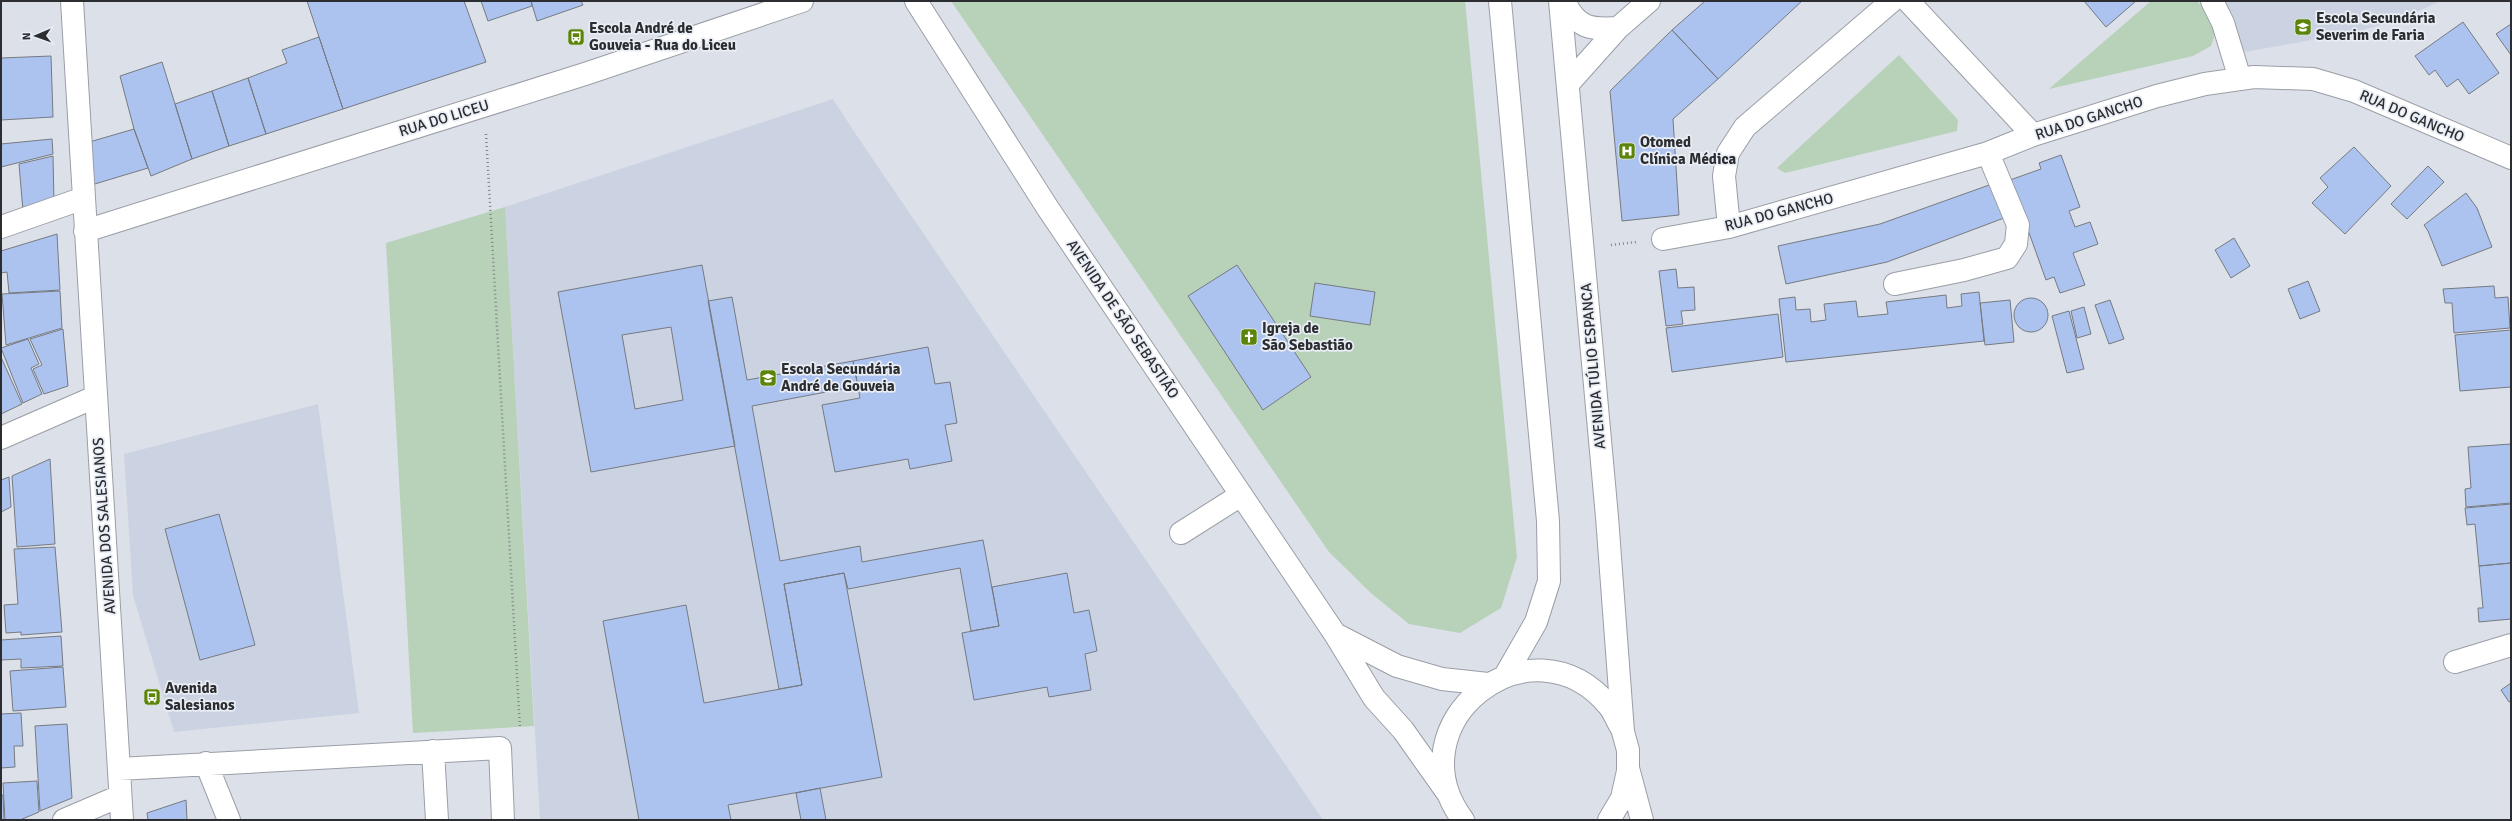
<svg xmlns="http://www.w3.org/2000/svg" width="2512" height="821" font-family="Signika,sans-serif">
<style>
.built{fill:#cbd2e1}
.green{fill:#b8d1b9}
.building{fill:#acc3f0;stroke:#767a81;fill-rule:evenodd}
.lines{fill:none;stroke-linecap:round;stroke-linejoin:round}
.minor-casing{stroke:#9a9ea6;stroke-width:24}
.major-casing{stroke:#9a9ea6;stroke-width:24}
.path{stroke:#818489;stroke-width:2.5;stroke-dasharray:1 3;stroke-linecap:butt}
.minor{stroke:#fff;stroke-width:22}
.major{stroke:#fff;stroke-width:22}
.labels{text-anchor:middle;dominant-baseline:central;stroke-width:3.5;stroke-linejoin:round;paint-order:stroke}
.poi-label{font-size:15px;font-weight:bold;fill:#2b2d30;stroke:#e9edf5;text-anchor:start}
.street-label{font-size:15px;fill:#2b2d30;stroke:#e9edf5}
</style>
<rect width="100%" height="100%" fill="#dce0e8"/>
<path class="built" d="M 2219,1 L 2441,1 L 2395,21 L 2356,32 L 2245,52 Z
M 833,99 L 857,136 L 1323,820 L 540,820 L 505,207 Z
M 318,404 L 359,713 L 174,732 L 133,595 L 124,454 Z"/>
<path class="green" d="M 951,1 L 1465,1 L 1517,557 L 1501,608 L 1460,633 L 1409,624 L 1372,594 L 1329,552 Z
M 2151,1 L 2197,1 L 2206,11 L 2216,31 L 2211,46 L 2193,56 L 2049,89 Z
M 1899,55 L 1958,120 L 1957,131 L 1785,173 L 1777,168 Z
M 505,207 L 534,726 L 413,733 L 386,243 Z"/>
<path class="building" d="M 307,1 L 464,1 L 486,62 L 343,109 Z
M 481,1 L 531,1 L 532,6 L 488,21 Z
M 531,1 L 581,1 L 583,5 L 537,21 Z
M 1705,1 L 1802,1 L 1718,79 L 1672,30 Z
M 2084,1 L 2136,1 L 2106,27 Z
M 2463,22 L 2499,73 L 2469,94 L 2458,79 L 2447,87 L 2435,70 L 2429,75 L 2415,56 Z
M 2511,24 L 2511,55 L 2496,34 Z
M 1672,30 L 1718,79 L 1673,119 L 1679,215 L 1622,221 L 1610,91 Z
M 319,37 L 343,109 L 266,134 L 248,78 L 287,63 L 282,50 Z
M 51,56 L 53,117 L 1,120 L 1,58 Z
M 162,62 L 192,159 L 151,176 L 134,129 L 120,76 Z
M 248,78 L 266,134 L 229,146 L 212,91 Z
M 212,91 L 229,146 L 192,159 L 175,104 Z
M 134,129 L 148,168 L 88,186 L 86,143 Z
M 52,139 L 53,154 L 1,167 L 1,144 Z
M 2354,147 L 2391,186 L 2345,234 L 2312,203 L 2328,187 L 2320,178 Z
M 2061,155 L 2080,207 L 2069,211 L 2075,227 L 2090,222 L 2098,244 L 2073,253 L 2085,285 L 2060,293 L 2054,277 L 2046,280 L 2010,180 L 2041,169 L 2039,163 Z
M 53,156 L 54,203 L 23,211 L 19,164 Z
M 2428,166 L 2444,182 L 2407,219 L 2391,204 Z
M 1992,184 L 2004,218 L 1887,262 L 1786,284 L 1778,246 L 1880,224 Z
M 2466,193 L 2477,208 L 2492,247 L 2442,266 L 2428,231 L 2424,225 Z
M 57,234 L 60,290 L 9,293 L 7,272 L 1,273 L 1,251 Z
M 2234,238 L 2250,266 L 2231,278 L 2215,250 Z
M 702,265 L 735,446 L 591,472 L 558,292 ZM 671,327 L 683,400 L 635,409 L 622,335 Z
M 1237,265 L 1311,377 L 1263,410 L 1188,296 Z
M 1676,269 L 1678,288 L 1694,287 L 1695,310 L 1681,311 L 1683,324 L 1666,326 L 1659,271 Z
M 2308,281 L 2320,311 L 2300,319 L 2288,289 Z
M 1315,283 L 1375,292 L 1370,325 L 1310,316 Z
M 2494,286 L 2495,298 L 2508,297 L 2510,328 L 2454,333 L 2452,303 L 2445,303 L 2443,289 Z
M 60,291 L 62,328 L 6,345 L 2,294 Z
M 1979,292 L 1984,341 L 1786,362 L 1779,299 L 1795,297 L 1796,310 L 1810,309 L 1811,322 L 1826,320 L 1824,304 L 1856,301 L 1858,317 L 1888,314 L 1886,302 L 1946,295 L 1947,308 L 1962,306 L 1961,294 Z
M 732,297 L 747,380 L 853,361 L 858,386 L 752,406 L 780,561 L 860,546 L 862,562 L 983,540 L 999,626 L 971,631 L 960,568 L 848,589 L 844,573 L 784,584 L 802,685 L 779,689 L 708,301 Z
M2014 315a17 17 0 1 1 34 0a17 17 0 1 1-34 0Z
M 2010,300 L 2014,342 L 1985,345 L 1980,303 Z
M 2110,300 L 2124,339 L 2109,344 L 2095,305 Z
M 2084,307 L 2091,334 L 2077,338 L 2071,311 Z
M 2069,311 L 2084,369 L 2067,373 L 2052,316 Z
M 1778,314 L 1783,357 L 1672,372 L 1666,328 Z
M 63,329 L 68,386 L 44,394 L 33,369 L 42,365 L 30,339 Z
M 2511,330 L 2511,387 L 2460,391 L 2455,335 Z
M 28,339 L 39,364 L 31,368 L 42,394 L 23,403 L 1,348 Z
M 928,347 L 935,384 L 950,382 L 957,423 L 945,425 L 952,461 L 910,469 L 908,459 L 835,472 L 822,405 L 860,398 L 853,361 Z
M 1,357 L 22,404 L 1,414 Z
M 2511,444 L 2511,503 L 2466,507 L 2465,489 L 2471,488 L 2468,447 Z
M 50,459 L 55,544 L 17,547 L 12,476 Z
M 9,477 L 11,507 L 1,512 L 1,480 Z
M 2511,504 L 2511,563 L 2479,566 L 2475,524 L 2467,525 L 2465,508 Z
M 219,514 L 255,645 L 200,660 L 165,529 Z
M 55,547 L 62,632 L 21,635 L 21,632 L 6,633 L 4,605 L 18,604 L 14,549 Z
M 2511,563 L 2511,619 L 2479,622 L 2478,608 L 2483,608 L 2479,566 Z
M 844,573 L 882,777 L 728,805 L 731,820 L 639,820 L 603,621 L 686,605 L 704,703 L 802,685 L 784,584 Z
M 1067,573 L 1074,613 L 1089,610 L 1097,651 L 1085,654 L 1091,690 L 1049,697 L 1047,687 L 974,700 L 962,633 L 999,626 L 992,587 Z
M 61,636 L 63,666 L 21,668 L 21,659 L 1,660 L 1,640 Z
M 63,667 L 66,707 L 13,711 L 10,671 Z
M 2511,683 L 2511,701 L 2509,702 L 2501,690 Z
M 21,713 L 23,746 L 14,746 L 15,767 L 1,768 L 1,714 Z
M 67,724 L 72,798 L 40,811 L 35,726 Z
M 37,781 L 39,812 L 20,820 L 5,820 L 3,783 Z
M 820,788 L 826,820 L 801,820 L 796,793 Z
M 1,795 L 3,795 L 4,820 L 1,820 Z
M 186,800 L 187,820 L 148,820 L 147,813 Z"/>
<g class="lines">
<defs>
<path id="minor" d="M 72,1 L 122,820
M 1564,1 C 1577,28 1590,30 1618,28
M 1908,1 L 2033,135
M 2212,1 L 2223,23 L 2240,79
M 1568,84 L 1618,28 L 1649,1
M 1,227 L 84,198
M 1729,227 L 1724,176 L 1728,153 L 1745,127 L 1892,1
M 85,231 L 585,74 L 802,1
M 1663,239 L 1729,227 L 1988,153 L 2033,135 L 2157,96 L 2205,84 L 2254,77 L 2313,79 L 2354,91 L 2511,158
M 1895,284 L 1964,270 L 2007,258 L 2016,244 L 2018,225 L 1988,153
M 1,438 L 95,397
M 1181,533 L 1241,495
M 2455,662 L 2511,645
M 433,751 L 437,820
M 206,763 L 229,820
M 119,769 L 500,748 L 503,820
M 64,820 L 120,796"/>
<path id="major" d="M 916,1 L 1047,207 L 1335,634 L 1374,698 L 1403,730 L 1449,795
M 1500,1 L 1548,521 L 1549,581 L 1536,622 L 1505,676
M 1560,1 L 1607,517 L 1623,732 L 1628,750 L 1628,768 L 1642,820
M 1335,634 L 1397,666 L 1442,679 L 1488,684
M 1463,820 C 1391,723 1531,612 1609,706 C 1614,712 1617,721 1621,727
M 1609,820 L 1622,798 L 1628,771"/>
</defs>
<use href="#minor" class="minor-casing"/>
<use href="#major" class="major-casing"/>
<path class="path" d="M 486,134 L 520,728
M 1611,245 L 1636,242"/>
<use href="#minor" class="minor"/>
<use href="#major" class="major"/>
</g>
<defs>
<symbol id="school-square" viewBox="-11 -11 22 22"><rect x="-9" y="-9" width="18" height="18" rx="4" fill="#5c8408" stroke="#e9edf5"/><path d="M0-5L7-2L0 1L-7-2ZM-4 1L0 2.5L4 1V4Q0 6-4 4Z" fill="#fff"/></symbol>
<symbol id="bus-square" viewBox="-11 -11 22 22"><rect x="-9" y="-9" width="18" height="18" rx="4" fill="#5c8408" stroke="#e9edf5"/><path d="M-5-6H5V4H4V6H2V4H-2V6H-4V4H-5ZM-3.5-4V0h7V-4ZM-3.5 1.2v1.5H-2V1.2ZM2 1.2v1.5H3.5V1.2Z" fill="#fff"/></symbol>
<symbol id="hospital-square" viewBox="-11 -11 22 22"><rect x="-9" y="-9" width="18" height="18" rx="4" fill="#5c8408" stroke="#e9edf5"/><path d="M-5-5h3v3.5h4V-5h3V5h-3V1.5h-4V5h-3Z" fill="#fff"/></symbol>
<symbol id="church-square" viewBox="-11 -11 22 22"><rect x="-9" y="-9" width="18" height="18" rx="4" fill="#5c8408" stroke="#e9edf5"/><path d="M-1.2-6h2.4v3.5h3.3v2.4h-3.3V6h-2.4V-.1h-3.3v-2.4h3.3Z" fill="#fff"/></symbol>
</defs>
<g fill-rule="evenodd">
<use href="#school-square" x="2293" y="17" width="20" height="20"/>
<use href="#bus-square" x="566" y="27" width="20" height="20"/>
<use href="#hospital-square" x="1617" y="141" width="20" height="20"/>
<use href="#church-square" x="1239" y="327" width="20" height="20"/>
<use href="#school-square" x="758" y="368" width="20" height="20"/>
<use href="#bus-square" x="142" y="687" width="20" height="20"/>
</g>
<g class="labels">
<g class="poi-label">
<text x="2316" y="18">Escola Secundária<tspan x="2316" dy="17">Severim de Faria</tspan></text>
<text x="589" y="28">Escola André de<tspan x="589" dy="17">Gouveia - Rua do Liceu</tspan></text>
<text x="1640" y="142">Otomed<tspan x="1640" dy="17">Clínica Médica</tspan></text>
<text x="1262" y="328">Igreja de<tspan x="1262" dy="17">São Sebastião</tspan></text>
<text x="781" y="369">Escola Secundária<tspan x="781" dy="17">André de Gouveia</tspan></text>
<text x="165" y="688">Avenida<tspan x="165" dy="17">Salesianos</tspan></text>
</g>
<g class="street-label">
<text transform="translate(2412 116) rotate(23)">RUA DO GANCHO</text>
<text transform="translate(444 118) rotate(-17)">RUA DO LICEU</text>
<text transform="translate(2089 118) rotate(-18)">RUA DO GANCHO</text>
<text transform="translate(1779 212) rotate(-15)">RUA DO GANCHO</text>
<text transform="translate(1123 319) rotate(56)">AVENIDA DE SÃO SEBASTIÃO</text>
<text transform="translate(1593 366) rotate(-95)">AVENIDA TÚLIO ESPANCA</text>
<text transform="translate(104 526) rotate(-94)">AVENIDA DOS SALESIANOS</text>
</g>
</g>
<rect width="2512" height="821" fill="none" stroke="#2b2d30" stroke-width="4"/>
<g transform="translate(36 36) rotate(268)" stroke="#e9edf5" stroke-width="3" paint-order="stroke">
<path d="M0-3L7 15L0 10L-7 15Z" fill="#2b2d30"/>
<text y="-6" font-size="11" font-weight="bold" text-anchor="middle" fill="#2b2d30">N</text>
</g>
</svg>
